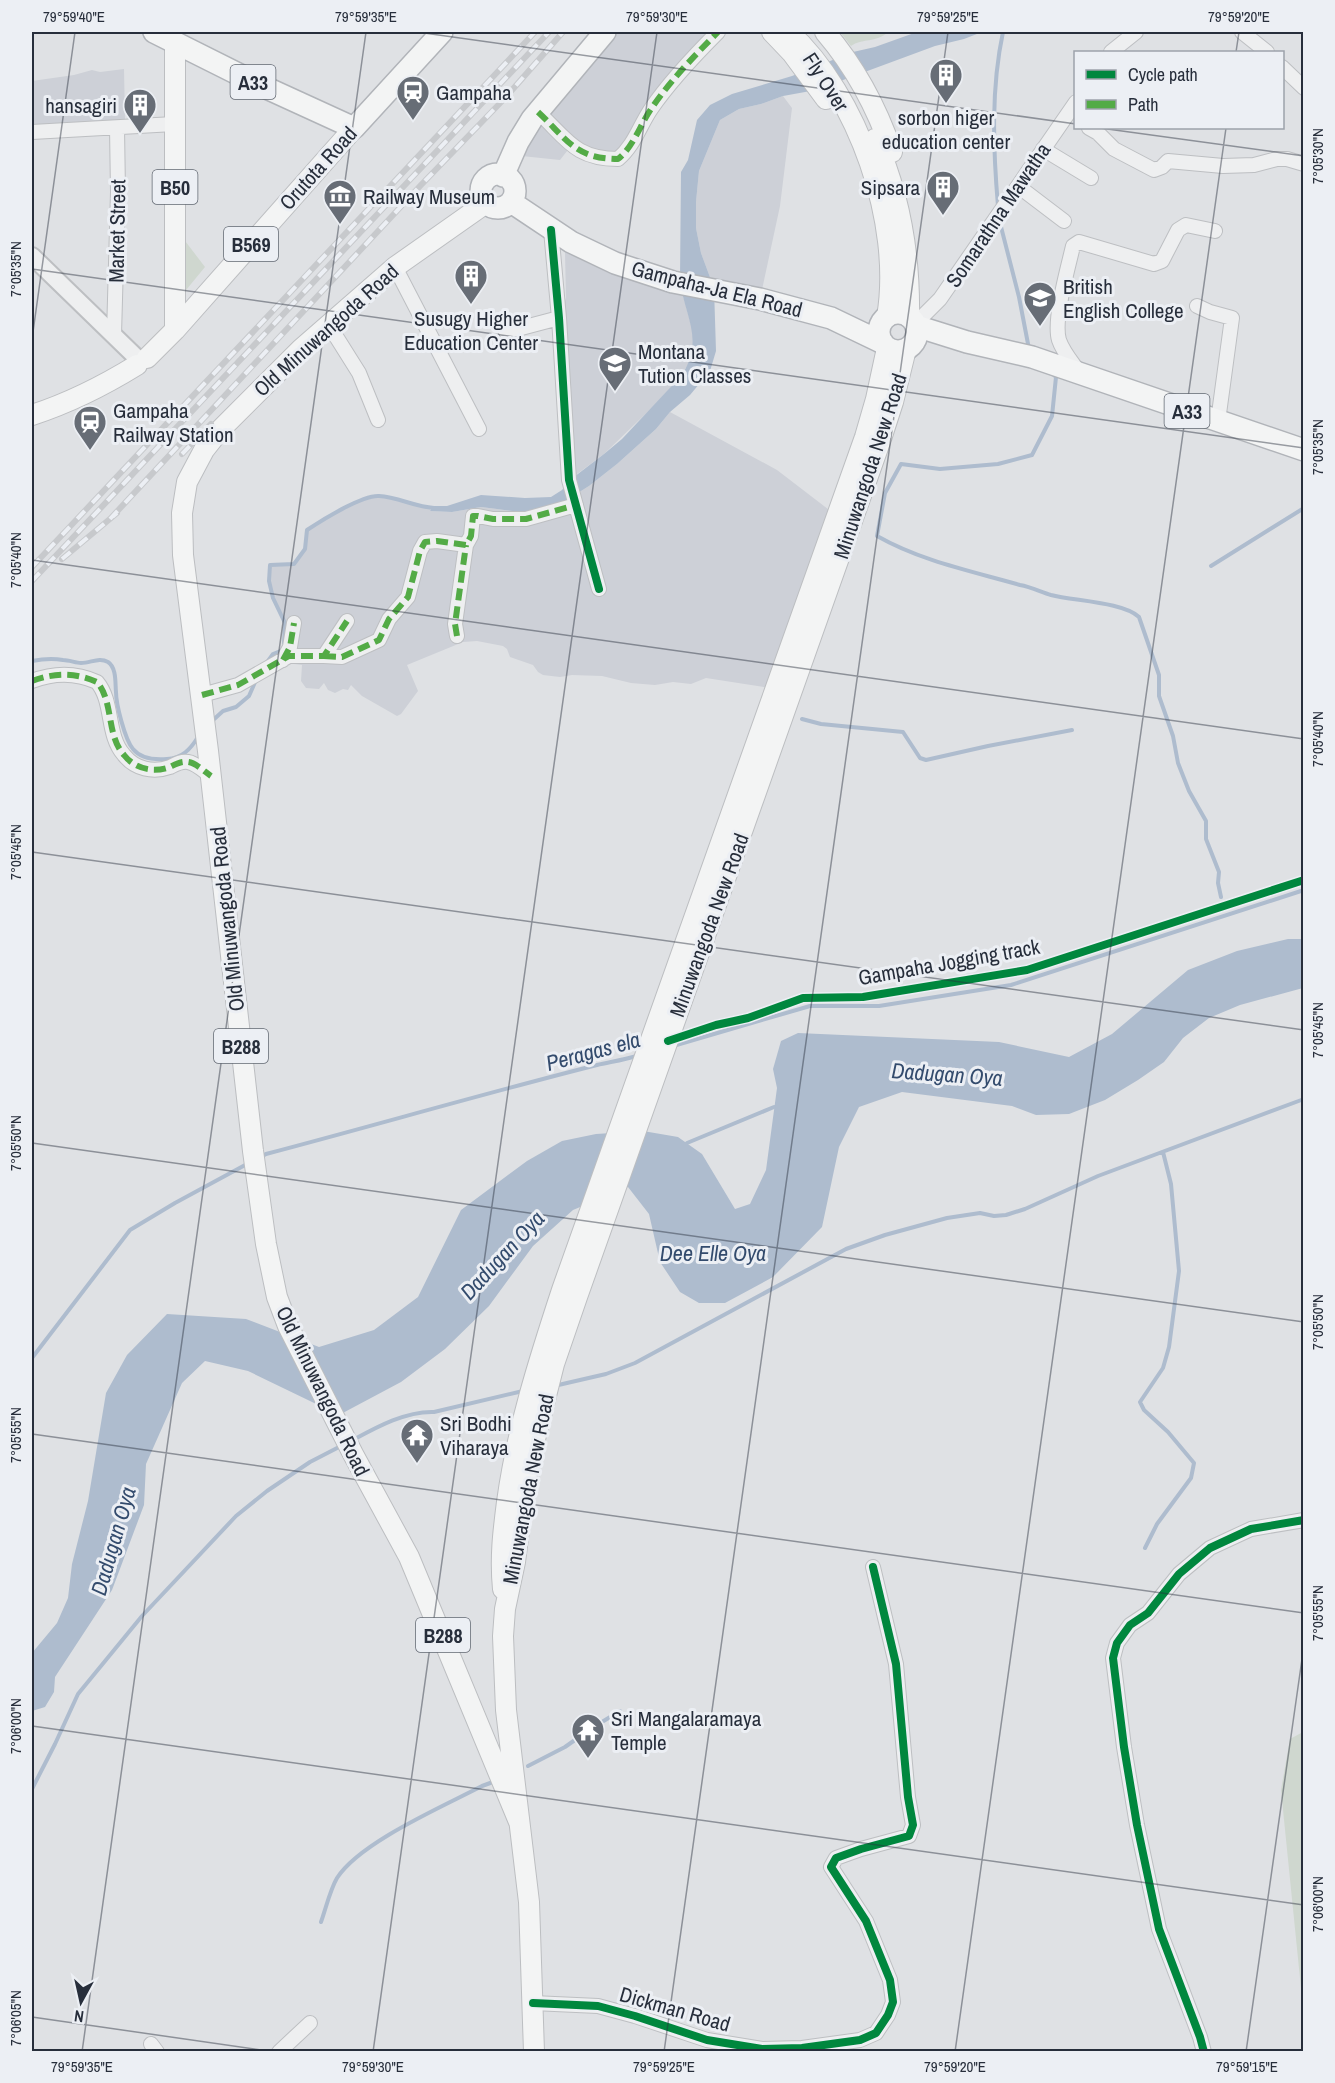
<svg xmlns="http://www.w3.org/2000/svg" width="1335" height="2083" font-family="'Archivo Narrow',sans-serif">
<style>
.built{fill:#cdd0d7}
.green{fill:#cfd7cf}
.water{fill:#aebcce}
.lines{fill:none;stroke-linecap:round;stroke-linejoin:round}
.stream{stroke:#aebcce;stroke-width:4}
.minor-casing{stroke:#bdbfc2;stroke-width:16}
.tertiary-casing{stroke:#bdbfc2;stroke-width:20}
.primary-casing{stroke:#bcbec1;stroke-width:22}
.trunk-casing{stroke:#b1b4b9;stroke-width:24}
.minor{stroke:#eeeff0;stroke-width:14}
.tertiary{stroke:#eeeff0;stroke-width:16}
.primary{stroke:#f3f4f4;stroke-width:20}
.trunk{stroke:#f3f4f4;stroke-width:21}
.rail-casing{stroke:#c7c9cc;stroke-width:6}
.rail{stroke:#eceff4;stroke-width:4;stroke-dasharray:11;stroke-linecap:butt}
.quiet{stroke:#53ab46;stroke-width:6;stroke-dasharray:12 6;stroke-linecap:butt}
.cycleway-casing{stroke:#eceff4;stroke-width:11}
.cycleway{stroke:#00873e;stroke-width:8}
.ticks{fill:none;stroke:#272e3b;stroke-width:1.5;stroke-opacity:0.45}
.labels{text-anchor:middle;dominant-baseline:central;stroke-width:6;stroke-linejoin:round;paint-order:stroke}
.shield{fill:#eceff4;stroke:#626872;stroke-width:1.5}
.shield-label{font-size:20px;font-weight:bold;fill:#272e3b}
.street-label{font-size:21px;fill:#272e3b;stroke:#eceff4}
.poi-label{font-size:21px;fill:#272e3b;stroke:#eceff4;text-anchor:start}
.water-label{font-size:22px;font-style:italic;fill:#334b6d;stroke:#eceff4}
.neatline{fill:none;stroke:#272e3b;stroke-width:2}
.ticks-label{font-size:15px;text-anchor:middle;fill:#272e3b}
</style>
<rect width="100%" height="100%" fill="#dfe1e4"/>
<path class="built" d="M 605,32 L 718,32 L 618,159 L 571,146 L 560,160 L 512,155 Z
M 124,69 L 125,120 L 32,128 L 32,81 L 74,75 L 92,70 L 100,72 Z
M 783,96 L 792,108 L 780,206 L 760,299 L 714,288 L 701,253 L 696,228 L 696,202 L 699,171 L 720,120 L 739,109 L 761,104 Z
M 565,252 L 609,273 L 648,285 L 682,292 L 693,332 L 694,343 L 688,365 L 665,395 L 604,454 L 569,480 L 559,318 L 566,298 Z
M 670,412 L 777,470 L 837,516 L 776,689 L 706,678 L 691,684 L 673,682 L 655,685 L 631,683 L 602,676 L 572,675 L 560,677 L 543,675 L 538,672 L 533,665 L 510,657 L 507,649 L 503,646 L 477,641 L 463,642 L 407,665 L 418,691 L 401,714 L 397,716 L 362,696 L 351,685 L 348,690 L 343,689 L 335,693 L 328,690 L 324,683 L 319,689 L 306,688 L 301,681 L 302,665 L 286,663 L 284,649 L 285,623 L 273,598 L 269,581 L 270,565 L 294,563 L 304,549 L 307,530 L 336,511 L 376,496 L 405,501 L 423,508 L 431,508 L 430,511 L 452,512 L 481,507 L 529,513 L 557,506 L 589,486 L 617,464 L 656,429 Z"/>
<path class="green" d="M 840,32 L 888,32 C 876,43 862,38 851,46 Z
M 179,233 L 205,267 L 177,301 Z
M 1303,1732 L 1303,2008 L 1281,1790 L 1290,1739 Z"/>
<path class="water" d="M 917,32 L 982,32 L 964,39 L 935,46 L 816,90 L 783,96 L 761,104 L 739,109 L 720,120 L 699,171 L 696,202 L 696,228 L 701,253 L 714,288 L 716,351 L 710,371 L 690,395 L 670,412 L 656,429 L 617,464 L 589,486 L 557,506 L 529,513 L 481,507 L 452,512 L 430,511 L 433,506 L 447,506 L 481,495 L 525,498 L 551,497 L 562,490 L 570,480 L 604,454 L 622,439 L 682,375 C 705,338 684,317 680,279 L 681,172 L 688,160 L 697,120 L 710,105 L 732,94 L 792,76 L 853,52 L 875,47 Z
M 1288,939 L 1303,939 L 1303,988 L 1240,1005 L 1209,1018 L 1183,1038 L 1164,1062 L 1138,1080 L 1105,1100 L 1069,1114 L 1036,1115 L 1012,1106 L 902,1092 L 859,1107 L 839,1147 L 822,1227 L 773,1277 L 725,1303 L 699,1303 L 680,1292 L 660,1262 L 649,1214 L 628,1187 L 573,1210 L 533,1246 L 489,1306 L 445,1349 L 401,1382 L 339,1415 L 248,1371 L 205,1361 L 182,1383 L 146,1464 L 144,1505 L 112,1590 L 55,1677 L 54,1692 L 45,1707 L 32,1711 L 32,1653 L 57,1623 L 68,1598 L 72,1564 L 88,1501 L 106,1393 L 127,1355 L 167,1314 L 246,1319 L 319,1347 L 374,1330 L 418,1297 L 461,1210 L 527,1161 L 562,1141 L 596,1134 L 643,1131 L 678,1137 L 702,1154 L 735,1209 L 750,1204 L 766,1170 L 777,1088 L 773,1069 L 781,1041 L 798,1033 L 999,1042 L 1069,1057 L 1112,1034 L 1188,970 L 1237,951 Z"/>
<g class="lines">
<path class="stream" d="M 998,206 C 993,148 991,88 1003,32
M 999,219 L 1019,297 L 1029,349
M 1053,374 L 1056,377 L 1052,416 L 1032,455 L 998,464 L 940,469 L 901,464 L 885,493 L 877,536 C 921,561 971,571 1020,585 C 1031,587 1041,592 1051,595 C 1074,601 1123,602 1139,617 L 1159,675 L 1159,696 L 1173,736 L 1178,763 L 1189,791 L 1206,821 L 1206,839 L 1219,872 L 1218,883 L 1221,897
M 1211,566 L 1304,508
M 284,643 L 285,623 L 273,598 L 269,581 L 270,565 L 294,564 L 305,549 L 307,530 C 322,520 362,495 379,496 C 398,497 415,507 434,508
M 32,661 C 42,659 52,658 63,660 C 69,660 76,663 81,663 C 91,663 99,657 108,662 C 117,668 115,684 116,692 C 116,704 125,740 133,749 C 141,759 155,760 167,759 C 182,758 190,750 198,737
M 268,661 L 273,654 L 283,650
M 802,719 L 821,724 L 903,732 L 920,758 L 926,760 L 988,746 L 1072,730
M 211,722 L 223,711 L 236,707 L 249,696 L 256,680
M 673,1046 L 810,1006 L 879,1006 L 1011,985 L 1304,890
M 687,1143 L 774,1107
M 259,1158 L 266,1154 C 376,1125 486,1093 597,1065 C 610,1062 623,1060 637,1056
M 32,1358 L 130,1230 L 175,1203 L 247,1164
M 554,1386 L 606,1374 L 635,1363 L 846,1249 L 885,1235 L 947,1218 L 980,1213 L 994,1216 L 1006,1215 L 1025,1209 L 1098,1176 L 1304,1099
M 353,1440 C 377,1427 406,1411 434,1412 L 523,1391
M 1145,1548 L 1157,1524 L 1191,1478 L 1194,1463 L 1168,1432 L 1144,1410 L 1140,1402 L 1163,1368 L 1169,1347 L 1179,1271 L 1171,1184 L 1163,1152
M 528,1766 L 565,1747 L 592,1728 L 620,1711
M 32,1789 L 55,1744 L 78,1694 L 142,1616 L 236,1516 L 267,1491 L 310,1462 L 341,1446
M 321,1922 C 326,1908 330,1890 337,1878 C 360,1842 444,1806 482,1786 L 493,1782"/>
<defs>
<path id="minor" d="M 1242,32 L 1267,52
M 1111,52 L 1136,32
M 1282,67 L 1304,88
M 538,112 C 567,139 575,159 618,159 C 634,146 640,125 651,109 C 670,81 695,55 718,32
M 1089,128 L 1098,133 L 1114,149 L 1154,170 L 1162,167 L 1168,161 L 1223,166 L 1254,165 L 1277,159 L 1287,159 L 1304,164
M 32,132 L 174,124
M 1043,149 L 1091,178
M 1018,186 L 1064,221
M 551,230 L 559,318 L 569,480 L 599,589
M 395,267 L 479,429
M 1197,306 L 1210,312 L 1232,318 L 1218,421
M 915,324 L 940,299 L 1076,102
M 327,326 L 337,338 L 359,373 L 378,420
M 506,332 L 559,318
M 114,335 L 118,192 L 117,128
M 1079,372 C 1072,362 1063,352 1059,340 C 1053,320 1068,268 1073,246 L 1079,242 L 1154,264 L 1162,261 L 1178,230 L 1186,225 L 1215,231
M 457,636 L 455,624 L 466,545
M 324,656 L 342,657 L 379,640 L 389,619 L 408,597 L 420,551 L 425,542 L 437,541 L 466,545 L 471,536 L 473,516 L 478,516 L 493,519 L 526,519 L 576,505
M 283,660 L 290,647 L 294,623
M 32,681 C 53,673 75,672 97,682 C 114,702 106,735 124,755 C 135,769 153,773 170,767 C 176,764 181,761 188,762 C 196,763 205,772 211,776
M 202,695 L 238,685 L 289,656 L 324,656 L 347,621
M 533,2003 L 598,2006 L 635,2016 L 707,2040 L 762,2049 L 802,2048 L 860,2040 L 876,2033 L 888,2015 L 893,2002 L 890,1980 L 866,1921 L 831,1867 L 836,1858 L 861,1849 L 909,1836 L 913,1825 L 908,1797 L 896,1664 L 873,1567
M 151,2044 L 157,2052
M 279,2052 L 310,2023
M 1204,2052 L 1200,2037 L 1159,1929 L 1137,1825 L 1124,1747 L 1113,1658 L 1117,1643 L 1130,1625 L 1148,1613 L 1179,1574 L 1210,1548 L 1251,1529 L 1304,1520"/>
<path id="tertiary" d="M 32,256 L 137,358"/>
<path id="primary" d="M 772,32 L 792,53 L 826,99
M 789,32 C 858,95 903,224 887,317
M 825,32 C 855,67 877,108 892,152
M 875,139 C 901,197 910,255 909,317
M 486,203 L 395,267 L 301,349 L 219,431 L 204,450 L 187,482 L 182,513 L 183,555 L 208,751 L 253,1151 L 266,1244 L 277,1297 L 288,1326 L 353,1454 L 409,1557 L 519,1822
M 175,330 L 175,43
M 147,358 L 175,330 L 354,128
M 32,415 C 69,403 103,386 137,365
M 503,1589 C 500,1558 503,1533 507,1502 C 517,1429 539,1360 562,1290 L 865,437 L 876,399 L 887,348
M 534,2052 L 529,1902 L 506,1710 L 503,1636 L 505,1609 L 515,1562 L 525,1482 L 533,1447 L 554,1364 L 577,1297 L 880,442 L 893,402 L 906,349"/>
<path id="trunk" d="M 154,32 L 260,85 L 354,128 L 442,32
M481 191a17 17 0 1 1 34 0a17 17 0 1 1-34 0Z
M 503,176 L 518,142 L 532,119 L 605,32
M 511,202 L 571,242 L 615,263 L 673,282 L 760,299 L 831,318 L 883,343
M879 332a19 19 0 1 1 38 0a19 19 0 1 1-38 0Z
M 916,326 L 967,342 L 1032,357 L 1304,450"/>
</defs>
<use href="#minor" class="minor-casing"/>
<use href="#tertiary" class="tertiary-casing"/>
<use href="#primary" class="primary-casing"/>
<use href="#trunk" class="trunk-casing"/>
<use href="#minor" class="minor"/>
<use href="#tertiary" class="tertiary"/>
<use href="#primary" class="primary"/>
<use href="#trunk" class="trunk"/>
<defs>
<path id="rail" d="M 182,454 L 211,424
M 110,519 L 421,185 L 505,98 L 563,32
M 62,559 L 117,513
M 32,567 L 535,32
M 32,581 L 549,32"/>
</defs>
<use href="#rail" class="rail-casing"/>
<use href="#rail" class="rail"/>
<path class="quiet" d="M 538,112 C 567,139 575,159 618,159 C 634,146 640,125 651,109 C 670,81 695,55 718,32
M 457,636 L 455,624 L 466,545
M 324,656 L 342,657 L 379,640 L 389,619 L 408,597 L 420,551 L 425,542 L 437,541 L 466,545 L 471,536 L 473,516 L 478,516 L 493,519 L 526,519 L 576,505
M 283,660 L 290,647 L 294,623
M 32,681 C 53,673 75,672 97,682 C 114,702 106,735 124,755 C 135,769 153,773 170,767 C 176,764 181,761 188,762 C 196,763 205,772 211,776
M 202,695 L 238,685 L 289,656 L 324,656 L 347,621"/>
<defs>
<path id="cycleway" d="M 551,230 L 559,318 L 569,480 L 599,589
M 668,1041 L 716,1025 L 748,1018 L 803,998 L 863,997 L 1027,970 L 1304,880
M 533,2003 L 598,2006 L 635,2016 L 707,2040 L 762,2049 L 802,2048 L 860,2040 L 876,2033 L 888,2015 L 893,2002 L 890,1980 L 866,1921 L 831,1867 L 836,1858 L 861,1849 L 909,1836 L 913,1825 L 908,1797 L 896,1664 L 873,1567
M 1204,2052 L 1200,2037 L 1159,1929 L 1137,1825 L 1124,1747 L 1113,1658 L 1117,1643 L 1130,1625 L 1148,1613 L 1179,1574 L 1210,1548 L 1251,1529 L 1304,1520"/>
</defs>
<use href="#cycleway" class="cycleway-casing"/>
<use href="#cycleway" class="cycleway"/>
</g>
<path class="ticks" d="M 417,32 L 1076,124M 1236,52 L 1239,32M 1100,128 L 1304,156M 32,269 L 1304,448M 32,339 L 75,32M 32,560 L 1304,739M 32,852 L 1304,1030M 32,1143 L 1304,1322M 32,1434 L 1304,1613M 32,1726 L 1304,1905M 32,2017 L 275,2052M 82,2052 L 366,32M 373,2052 L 657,32M 664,2052 L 948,32M 955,2052 L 1226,128M 1246,2052 L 1304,1645"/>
<defs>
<symbol id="building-pin" viewBox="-11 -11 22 30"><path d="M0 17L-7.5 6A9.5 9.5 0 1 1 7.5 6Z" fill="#676d76" stroke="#eceff4"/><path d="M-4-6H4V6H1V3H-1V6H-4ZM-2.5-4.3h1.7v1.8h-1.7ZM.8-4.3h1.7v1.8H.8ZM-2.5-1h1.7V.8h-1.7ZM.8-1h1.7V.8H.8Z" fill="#fff"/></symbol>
<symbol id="station-pin" viewBox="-11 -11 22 30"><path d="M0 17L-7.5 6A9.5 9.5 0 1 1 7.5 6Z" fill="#676d76" stroke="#eceff4"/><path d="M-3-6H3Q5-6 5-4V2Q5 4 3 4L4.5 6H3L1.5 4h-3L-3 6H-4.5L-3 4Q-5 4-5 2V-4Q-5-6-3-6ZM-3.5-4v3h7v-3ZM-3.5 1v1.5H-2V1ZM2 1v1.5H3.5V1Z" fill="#fff"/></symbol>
<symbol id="museum-pin" viewBox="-11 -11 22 30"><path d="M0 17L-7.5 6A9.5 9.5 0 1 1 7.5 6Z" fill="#676d76" stroke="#eceff4"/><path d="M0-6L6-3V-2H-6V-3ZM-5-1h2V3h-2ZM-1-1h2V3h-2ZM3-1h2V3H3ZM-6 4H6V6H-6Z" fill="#fff"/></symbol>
<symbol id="university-pin" viewBox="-11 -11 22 30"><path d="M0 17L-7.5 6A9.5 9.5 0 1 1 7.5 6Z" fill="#676d76" stroke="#eceff4"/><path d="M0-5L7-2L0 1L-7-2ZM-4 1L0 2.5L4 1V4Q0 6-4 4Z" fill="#fff"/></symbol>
<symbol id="temple-pin" viewBox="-11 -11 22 30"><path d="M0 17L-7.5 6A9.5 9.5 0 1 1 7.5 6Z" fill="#676d76" stroke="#eceff4"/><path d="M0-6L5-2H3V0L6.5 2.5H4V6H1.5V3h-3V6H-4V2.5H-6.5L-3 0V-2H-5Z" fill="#fff"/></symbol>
</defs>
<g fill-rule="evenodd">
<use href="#building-pin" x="927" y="56" width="38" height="52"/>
<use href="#station-pin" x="394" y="73" width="38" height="52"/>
<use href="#building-pin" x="121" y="86" width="38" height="52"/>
<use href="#building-pin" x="924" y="168" width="38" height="52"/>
<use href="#museum-pin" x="321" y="177" width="38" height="52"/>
<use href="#building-pin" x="452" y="257" width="38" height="52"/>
<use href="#university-pin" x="1021" y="279" width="38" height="52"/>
<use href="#university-pin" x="596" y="344" width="38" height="52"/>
<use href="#station-pin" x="71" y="403" width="38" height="52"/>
<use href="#temple-pin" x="398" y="1416" width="38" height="52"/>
<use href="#temple-pin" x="569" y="1711" width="38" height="52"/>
</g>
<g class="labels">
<g class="shield">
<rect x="230.5" y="65" width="45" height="34" rx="4.5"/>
<rect x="152.5" y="170" width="45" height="34" rx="4.5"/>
<rect x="224" y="227" width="54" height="34" rx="4.5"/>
<rect x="1164.5" y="394" width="45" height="34" rx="4.5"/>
<rect x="214" y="1029" width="54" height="34" rx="4.5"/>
<rect x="416" y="1618" width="54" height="34" rx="4.5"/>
</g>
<g class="shield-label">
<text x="253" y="82">A33</text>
<text x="175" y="187">B50</text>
<text x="251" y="244">B569</text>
<text x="1187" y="411">A33</text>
<text x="241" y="1046">B288</text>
<text x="443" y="1635">B288</text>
</g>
<g class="street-label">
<text transform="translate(826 82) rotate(57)">Fly Over</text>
<text transform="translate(318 168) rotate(-48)">Orutota Road</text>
<text transform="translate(998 215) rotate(-56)">Somarathna Mawatha</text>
<text transform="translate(117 231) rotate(-89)">Market Street</text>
<text transform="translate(717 289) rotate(14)">Gampaha-Ja Ela Road</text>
<text transform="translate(326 330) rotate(-42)">Old Minuwangoda Road</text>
<text transform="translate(870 466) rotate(-72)">Minuwangoda New Road</text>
<text transform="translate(227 919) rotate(-96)">Old Minuwangoda Road</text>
<text transform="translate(709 925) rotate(-70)">Minuwangoda New Road</text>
<text transform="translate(949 962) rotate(-10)">Gampaha Jogging track</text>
<text transform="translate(323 1391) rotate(64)">Old Minuwangoda Road</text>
<text transform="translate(528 1489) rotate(-79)">Minuwangoda New Road</text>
<text transform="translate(675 2009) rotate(16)">Dickman Road</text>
</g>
<g class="poi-label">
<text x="436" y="92">Gampaha</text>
<text x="117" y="105" text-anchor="end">hansagiri</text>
<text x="946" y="117" text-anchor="middle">sorbon higer<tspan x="946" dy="24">education center</tspan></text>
<text x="920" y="187" text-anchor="end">Sipsara</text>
<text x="363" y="196">Railway Museum</text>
<text x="1063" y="286">British<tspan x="1063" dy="24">English College</tspan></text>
<text x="471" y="318" text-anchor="middle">Susugy Higher<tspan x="471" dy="24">Education Center</tspan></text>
<text x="638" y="351">Montana<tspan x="638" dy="24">Tution Classes</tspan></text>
<text x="113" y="410">Gampaha<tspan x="113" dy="24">Railway Station</tspan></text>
<text x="440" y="1423">Sri Bodhi<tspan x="440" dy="24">Viharaya</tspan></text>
<text x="611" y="1718">Sri Mangalaramaya<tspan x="611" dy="24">Temple</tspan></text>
</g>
<g class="water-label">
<text transform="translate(593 1051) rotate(-15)">Peragas ela</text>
<text transform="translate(947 1074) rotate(4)">Dadugan Oya</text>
<text x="713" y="1253">Dee Elle Oya</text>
<text transform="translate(502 1255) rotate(-47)">Dadugan Oya</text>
<text transform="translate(113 1541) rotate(-74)">Dadugan Oya</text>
</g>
</g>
<rect width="1335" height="2083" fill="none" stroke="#eceff4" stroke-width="66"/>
<rect x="1074" y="51" width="210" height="78" fill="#eceff4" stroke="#9da2aa" stroke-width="1.5"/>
<rect x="1086" y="70" width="30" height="9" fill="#00873e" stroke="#9da2aa" stroke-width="1.5"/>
<text x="1128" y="81" font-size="18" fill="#272e3b">Cycle path</text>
<rect x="1086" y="100" width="30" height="9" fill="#53ab46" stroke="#9da2aa" stroke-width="1.5"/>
<text x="1128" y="111" font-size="18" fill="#272e3b">Path</text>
<g transform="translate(81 2002) rotate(188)" stroke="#eceff4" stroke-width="4.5" paint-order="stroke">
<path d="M0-4.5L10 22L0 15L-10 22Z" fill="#272e3b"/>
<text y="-9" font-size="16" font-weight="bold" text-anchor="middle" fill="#272e3b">N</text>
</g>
<rect x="33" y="33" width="1269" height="2017" class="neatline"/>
<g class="ticks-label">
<text x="74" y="22">79°59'40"E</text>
<text x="366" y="22">79°59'35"E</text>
<text x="657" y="22">79°59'30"E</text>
<text x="948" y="22">79°59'25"E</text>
<text x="1239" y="22">79°59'20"E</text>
<text transform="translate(1318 156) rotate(-90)" y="5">7°05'30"N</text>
<text transform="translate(16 269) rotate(-90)" y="5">7°05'35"N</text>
<text transform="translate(1318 447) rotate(-90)" y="5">7°05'35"N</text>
<text transform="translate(16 560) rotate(-90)" y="5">7°05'40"N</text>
<text transform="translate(1318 739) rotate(-90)" y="5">7°05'40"N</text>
<text transform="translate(16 852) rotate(-90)" y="5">7°05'45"N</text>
<text transform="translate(1318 1030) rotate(-90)" y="5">7°05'45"N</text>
<text transform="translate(16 1143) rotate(-90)" y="5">7°05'50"N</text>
<text transform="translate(1318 1322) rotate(-90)" y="5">7°05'50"N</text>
<text transform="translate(16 1435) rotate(-90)" y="5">7°05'55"N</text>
<text transform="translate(1318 1613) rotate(-90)" y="5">7°05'55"N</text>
<text transform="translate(16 1726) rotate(-90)" y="5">7°06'00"N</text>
<text transform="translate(1318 1904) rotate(-90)" y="5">7°06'00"N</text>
<text transform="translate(16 2018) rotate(-90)" y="5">7°06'05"N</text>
<text x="82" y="2072">79°59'35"E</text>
<text x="373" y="2072">79°59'30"E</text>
<text x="664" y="2072">79°59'25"E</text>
<text x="955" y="2072">79°59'20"E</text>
<text x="1247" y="2072">79°59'15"E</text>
</g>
</svg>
